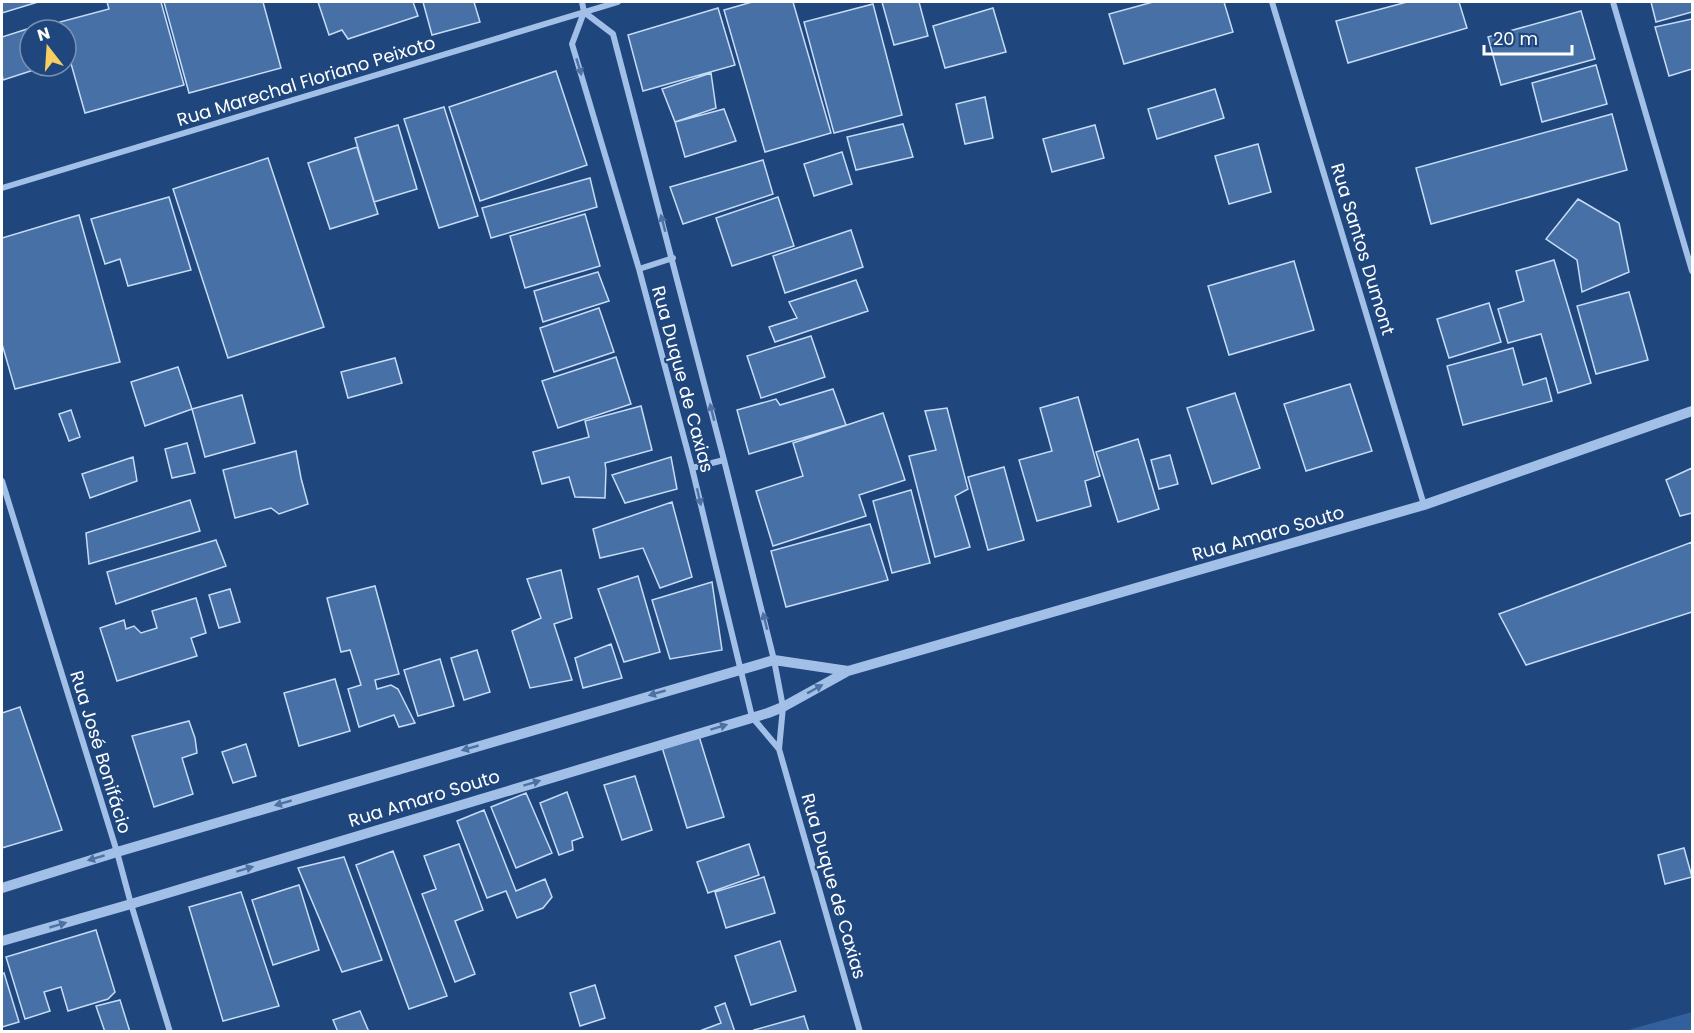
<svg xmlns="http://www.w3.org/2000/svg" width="1694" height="1033" font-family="Poppins,sans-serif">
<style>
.green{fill:#32609c}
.building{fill:#4770a7;stroke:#c6dbf6;stroke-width:1.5}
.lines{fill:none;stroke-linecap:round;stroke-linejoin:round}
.minor{stroke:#a2c0e7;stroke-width:6}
.tertiary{stroke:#a2c0e7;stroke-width:10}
.oneway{fill:#4d71a3}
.labels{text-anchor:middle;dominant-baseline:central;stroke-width:4.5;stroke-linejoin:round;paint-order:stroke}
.street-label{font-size:18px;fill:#fff;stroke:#1f477e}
</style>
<rect width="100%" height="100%" fill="#1f477e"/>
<path class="green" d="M 1692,1012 L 1692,1031 L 1625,1031 Z"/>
<path class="building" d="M 2,2 L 38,2 L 2,13 Z
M 107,2 L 161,2 L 184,85 L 85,113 L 66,46 L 66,30 L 62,30 L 60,22 L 109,9 Z
M 164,2 L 263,2 L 281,68 L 189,93 Z
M 318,2 L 413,2 L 418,16 L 348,39 L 342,30 L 329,35 Z
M 423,2 L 474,2 L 480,22 L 432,35 Z
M 752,2 L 793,2 L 831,133 L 765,152 L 724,10 Z
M 882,2 L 919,2 L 928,36 L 894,45 Z
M 1153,2 L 1224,2 L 1233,32 L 1124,64 L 1109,14 Z
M 1407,2 L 1459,2 L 1467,28 L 1348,63 L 1336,21 Z
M 1651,2 L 1692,2 L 1692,12 L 1656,22 Z
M 873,4 L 902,115 L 834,133 L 804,22 Z
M 718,8 L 735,65 L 643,91 L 628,35 Z
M 993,8 L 1006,52 L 945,68 L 933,26 Z
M 1581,11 L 1595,59 L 1501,85 L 1488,37 Z
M 1692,19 L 1692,69 L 1669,76 L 1655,27 Z
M 46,23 L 49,30 L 30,30 L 30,66 L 46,66 L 3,80 L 2,74 L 2,37 Z
M 1596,65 L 1607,104 L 1542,122 L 1532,83 Z
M 556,71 L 587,165 L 480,201 L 449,107 Z
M 711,73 L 716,108 L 675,122 L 662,89 Z
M 1215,89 L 1224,118 L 1157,139 L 1148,109 Z
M 985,97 L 993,138 L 965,144 L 956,104 Z
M 444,107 L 478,216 L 439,228 L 404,119 Z
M 724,109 L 736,141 L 685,157 L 675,122 Z
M 1612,114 L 1627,170 L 1431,224 L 1416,168 Z
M 903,124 L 913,157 L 856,170 L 847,137 Z
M 398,125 L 417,189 L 374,202 L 355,138 Z
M 1095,125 L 1104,158 L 1052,172 L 1043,139 Z
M 1258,144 L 1271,192 L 1229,204 L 1215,156 Z
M 357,147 L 378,214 L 330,229 L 308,163 Z
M 842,152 L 852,184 L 814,196 L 804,164 Z
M 268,158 L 324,327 L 228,358 L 173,189 Z
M 763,160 L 773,194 L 683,224 L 670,187 Z
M 590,178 L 597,207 L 491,238 L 482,208 Z
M 169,197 L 191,270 L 128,286 L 120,259 L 105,264 L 91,219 Z
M 778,197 L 794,246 L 732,266 L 716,218 Z
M 1578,199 L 1619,223 L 1629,272 L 1582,292 L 1577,260 L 1546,239 Z
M 585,214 L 600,266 L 525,288 L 510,236 Z
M 79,215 L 120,362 L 15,389 L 2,344 L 2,238 Z
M 851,230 L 863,267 L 785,293 L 773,256 Z
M 1554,260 L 1591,383 L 1558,393 L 1541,334 L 1508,343 L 1498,309 L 1524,301 L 1516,271 Z
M 1294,261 L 1314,330 L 1229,355 L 1208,286 Z
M 598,272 L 609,301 L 543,322 L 534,291 Z
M 856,280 L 868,311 L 775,342 L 769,327 L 797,318 L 789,302 Z
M 1629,292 L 1648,360 L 1596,374 L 1577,306 Z
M 1489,303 L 1501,342 L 1449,358 L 1437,319 Z
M 599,308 L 614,352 L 554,372 L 540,328 Z
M 811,336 L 825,377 L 761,398 L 747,356 Z
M 1513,348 L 1523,385 L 1546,378 L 1552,401 L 1463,425 L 1447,366 Z
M 616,357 L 631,404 L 558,428 L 542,381 Z
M 395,358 L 402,383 L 348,398 L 341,372 Z
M 178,367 L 192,409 L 145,426 L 131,382 Z
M 1350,384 L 1372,451 L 1306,471 L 1284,404 Z
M 833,389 L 846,425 L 749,454 L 737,410 L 776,399 L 780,405 Z
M 1235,393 L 1260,468 L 1212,484 L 1187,408 Z
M 242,395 L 255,443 L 205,457 L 192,409 Z
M 1078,397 L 1100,476 L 1085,481 L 1091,506 L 1037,521 L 1019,460 L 1052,451 L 1040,408 Z
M 641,406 L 652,450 L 605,463 L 606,470 L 605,498 L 575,497 L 569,477 L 542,484 L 533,452 L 589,437 L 585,421 Z
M 947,408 L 968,489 L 955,496 L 970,547 L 935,557 L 909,456 L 936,450 L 925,411 Z
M 71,410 L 80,437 L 69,441 L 59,414 Z
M 883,413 L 905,480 L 859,495 L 866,516 L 773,546 L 756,491 L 803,476 L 793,443 Z
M 1138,439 L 1159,509 L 1118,522 L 1096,452 Z
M 187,443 L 195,473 L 172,478 L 165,449 Z
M 296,451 L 301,478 L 308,504 L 279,514 L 271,508 L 235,518 L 223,470 Z
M 1170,455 L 1178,484 L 1159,489 L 1151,460 Z
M 133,457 L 137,481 L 90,498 L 82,474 Z
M 671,457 L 677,489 L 625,503 L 612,475 Z
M 1004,467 L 1024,540 L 988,550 L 968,477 Z
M 1692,468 L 1692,513 L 1680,516 L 1666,480 Z
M 911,490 L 930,563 L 892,573 L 873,501 Z
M 190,500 L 200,531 L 89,564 L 86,533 Z
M 672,502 L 692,577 L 660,588 L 643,548 L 600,558 L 593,529 Z
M 870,524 L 888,580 L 786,607 L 771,551 Z
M 216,540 L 226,566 L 116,604 L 107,572 Z
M 1692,542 L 1692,612 L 1526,665 L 1499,614 Z
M 561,570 L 572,618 L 554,624 L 572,680 L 530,688 L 512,631 L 541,618 L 527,579 Z
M 638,576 L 660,652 L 624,662 L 598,589 Z
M 712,582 L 722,650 L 670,659 L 652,600 Z
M 375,586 L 399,674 L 375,680 L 377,689 L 391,685 L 398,689 L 415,723 L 399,727 L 394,715 L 359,727 L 348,689 L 361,685 L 350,650 L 341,652 L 327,598 Z
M 230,589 L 240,622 L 219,628 L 209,595 Z
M 196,598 L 206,633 L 191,638 L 197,656 L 117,681 L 100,628 L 124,620 L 126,629 L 134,626 L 141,633 L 157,628 L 152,611 Z
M 611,644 L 622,678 L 583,688 L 575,658 Z
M 477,650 L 490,692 L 464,700 L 451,658 Z
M 440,659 L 454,706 L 418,716 L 404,670 Z
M 335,679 L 350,731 L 299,746 L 284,693 Z
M 20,707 L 62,830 L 2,848 L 2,713 Z
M 189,721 L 195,738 L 197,753 L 182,758 L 193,794 L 154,807 L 132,736 Z
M 698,733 L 724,817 L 687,828 L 661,744 Z
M 246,744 L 256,776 L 233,783 L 222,752 Z
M 635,776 L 652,830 L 622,840 L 604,785 Z
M 567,792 L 583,837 L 572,841 L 573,850 L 559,855 L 540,803 Z
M 526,793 L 552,853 L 516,868 L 491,807 Z
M 484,810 L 516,891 L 545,879 L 552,897 L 543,908 L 517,918 L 506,891 L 487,898 L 457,821 Z
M 459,844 L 483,910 L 455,921 L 475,974 L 455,982 L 422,894 L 436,889 L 424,856 Z
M 749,844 L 759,875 L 708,893 L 697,862 Z
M 1684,848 L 1692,877 L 1665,884 L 1658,855 Z
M 393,851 L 447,996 L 409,1009 L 356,865 Z
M 344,857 L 382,960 L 342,972 L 298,868 Z
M 764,877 L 775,913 L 726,928 L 715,892 Z
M 299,885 L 319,950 L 273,965 L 252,900 Z
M 241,892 L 279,1006 L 223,1021 L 189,907 Z
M 96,930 L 115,992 L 108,999 L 68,1011 L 61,987 L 44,992 L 50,1011 L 25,1019 L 6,957 Z
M 780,941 L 796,991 L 751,1005 L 735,956 Z
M 4,973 L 19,1022 L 2,1027 L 2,974 Z
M 595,985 L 605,1018 L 580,1026 L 570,993 Z
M 120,1000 L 130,1032 L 105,1032 L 96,1006 Z
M 725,1003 L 735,1032 L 697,1032 L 721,1023 L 715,1007 Z
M 360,1011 L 369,1032 L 338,1032 L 333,1020 Z
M 804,1016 L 809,1032 L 755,1032 L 754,1030 Z"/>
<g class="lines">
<path class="minor" d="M 582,2 L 584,12 L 572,44 L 639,269 L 692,468 L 752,717 L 779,749
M 1272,2 L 1424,505
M 1613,2 L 1692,271
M 584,12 L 613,34 L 724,460 L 774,660 L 783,707 L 779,749 L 860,1032
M 2,188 L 618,2
M 639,269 L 673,258
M 692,468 L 724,460
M 2,481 L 117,852 L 131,904 L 170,1032"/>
<path class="tertiary" d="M 2,888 L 117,852 L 774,660 L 848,671
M 2,941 L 131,904 L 768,713 L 783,707 L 848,671 L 1424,505 L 1692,411"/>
</g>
<defs><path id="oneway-solid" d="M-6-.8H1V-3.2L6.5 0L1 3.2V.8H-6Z" transform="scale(1.5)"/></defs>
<g class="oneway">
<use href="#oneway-solid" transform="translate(579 67) rotate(73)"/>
<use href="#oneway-solid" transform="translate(663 223) rotate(-105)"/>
<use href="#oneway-solid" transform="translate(712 412) rotate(-104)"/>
<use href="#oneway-solid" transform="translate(699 497) rotate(77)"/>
<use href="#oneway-solid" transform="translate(765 621) rotate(-104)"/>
<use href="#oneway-solid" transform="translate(815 689) rotate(-29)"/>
<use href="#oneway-solid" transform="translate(657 693) rotate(164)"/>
<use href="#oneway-solid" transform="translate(719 727) rotate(-17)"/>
<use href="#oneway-solid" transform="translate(470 748) rotate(164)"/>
<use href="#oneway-solid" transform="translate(532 783) rotate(-17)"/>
<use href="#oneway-solid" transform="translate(283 803) rotate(164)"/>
<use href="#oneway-solid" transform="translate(96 858) rotate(163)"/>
<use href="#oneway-solid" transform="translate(245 869) rotate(-17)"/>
<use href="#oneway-solid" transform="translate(58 925) rotate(-16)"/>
</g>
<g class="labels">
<g class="street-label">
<text transform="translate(306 81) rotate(-17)">Rua Marechal Floriano Peixoto</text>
<text transform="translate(1363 249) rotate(73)">Rua Santos Dumont</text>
<text transform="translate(683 379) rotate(75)">Rua Duque de Caxias</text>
<text transform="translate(1268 533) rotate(-16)">Rua Amaro Souto</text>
<text transform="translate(101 752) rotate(73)">Rua José Bonifácio</text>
<text transform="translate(424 798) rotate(-17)">Rua Amaro Souto</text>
<text transform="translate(834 886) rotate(74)">Rua Duque de Caxias</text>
</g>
</g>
<rect width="1694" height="1033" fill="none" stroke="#ffffff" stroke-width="6"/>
<g transform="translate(48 48) rotate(343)"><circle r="28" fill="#1f477e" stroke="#7991b2" stroke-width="1.5"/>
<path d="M0-4.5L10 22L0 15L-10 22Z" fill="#f6ce62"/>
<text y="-9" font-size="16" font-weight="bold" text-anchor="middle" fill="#ffffff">N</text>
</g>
<path d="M1484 45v9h88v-9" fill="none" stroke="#ffffff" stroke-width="3"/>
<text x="1493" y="45" font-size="18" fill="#ffffff" stroke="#1f477e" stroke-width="4.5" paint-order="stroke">20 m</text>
</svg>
